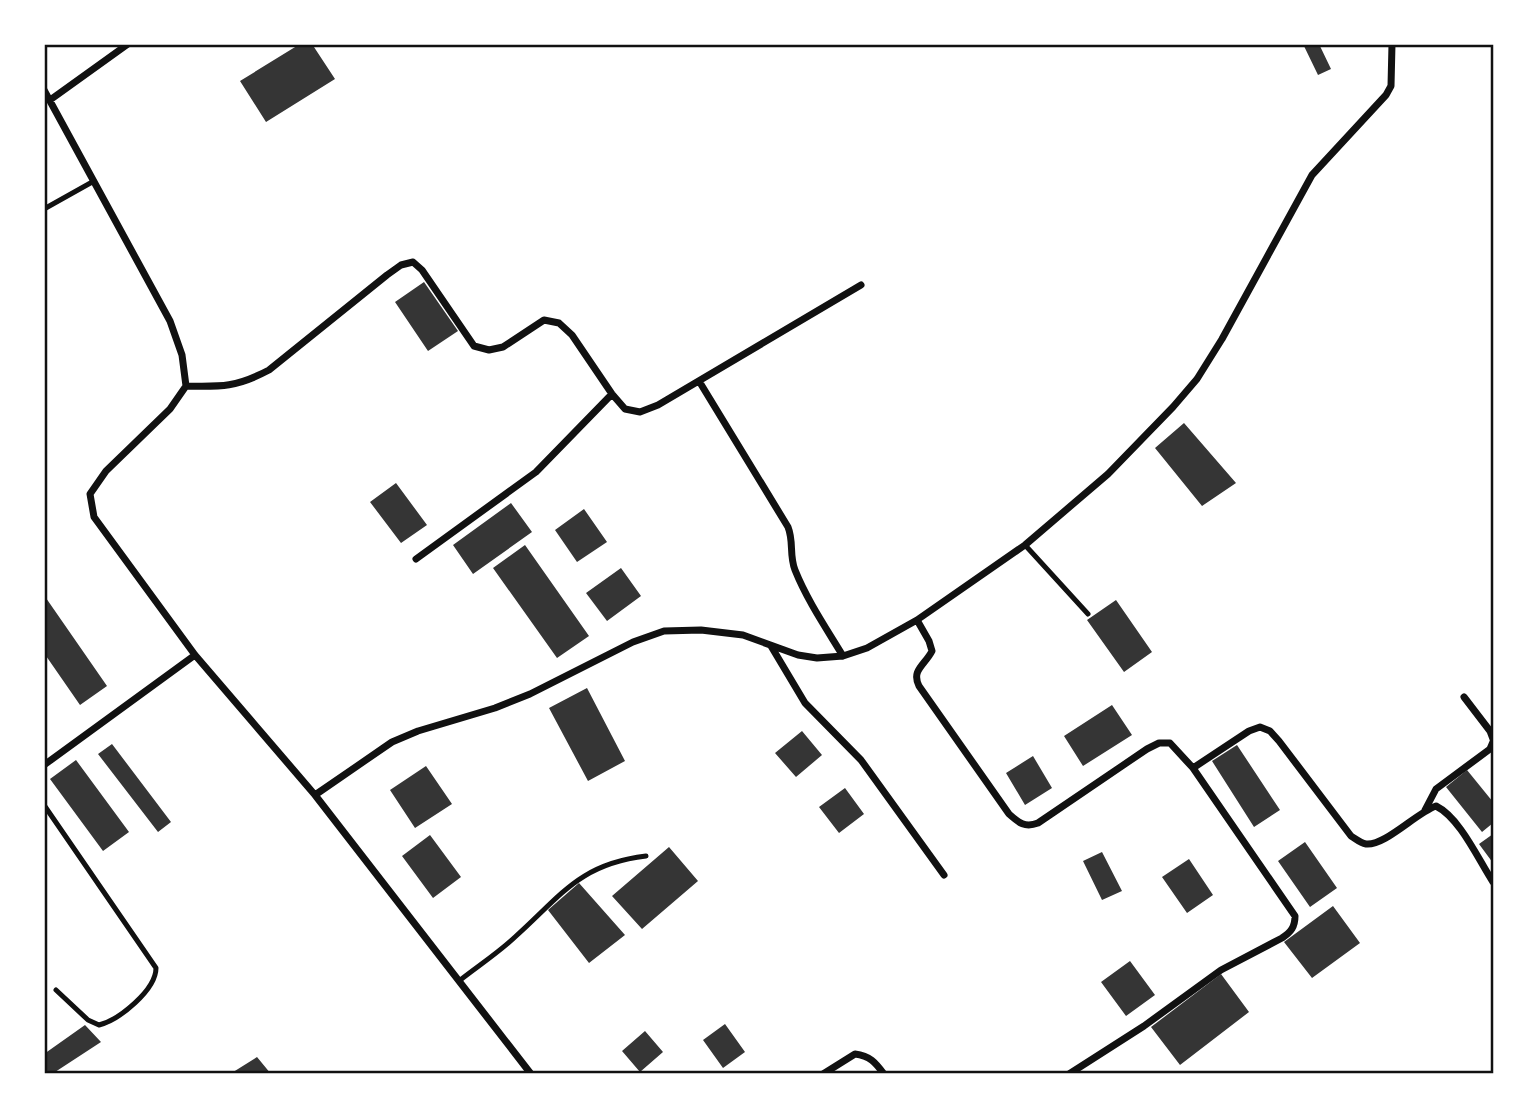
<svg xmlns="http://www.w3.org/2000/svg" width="1537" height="1118" font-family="Quicksand,sans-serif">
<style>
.building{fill:#353535}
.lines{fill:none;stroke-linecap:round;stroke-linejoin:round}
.service{stroke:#111;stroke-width:5}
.minor{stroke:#111;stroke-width:7}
.neatline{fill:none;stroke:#111;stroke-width:2.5}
</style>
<rect width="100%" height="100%" fill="#fff"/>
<path class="building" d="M 300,44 L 312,44 L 335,79 L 266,122 L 240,81 Z
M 1303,44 L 1319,44 L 1331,69 L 1318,75 Z
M 424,282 L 458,331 L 428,351 L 395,302 Z
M 1184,423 L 1236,483 L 1202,506 L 1155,448 Z
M 396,483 L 427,525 L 401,543 L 370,502 Z
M 511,503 L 532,532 L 473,574 L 453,545 Z
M 584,509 L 607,542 L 577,562 L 555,530 Z
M 525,545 L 589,636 L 557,658 L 493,568 Z
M 621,568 L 641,596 L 607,621 L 586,593 Z
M 46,598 L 107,686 L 80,705 L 44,653 L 44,600 Z
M 1116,600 L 1152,652 L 1124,672 L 1087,620 Z
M 587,688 L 625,761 L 588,781 L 549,708 Z
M 1112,705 L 1132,735 L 1083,766 L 1064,736 Z
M 802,731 L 822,755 L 796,777 L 775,753 Z
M 112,744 L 171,822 L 158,832 L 98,754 Z
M 1237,745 L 1280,810 L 1254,827 L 1212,761 Z
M 1033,756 L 1052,788 L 1025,805 L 1006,773 Z
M 76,760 L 129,832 L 103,851 L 50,779 Z
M 426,766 L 452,804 L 415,828 L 390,790 Z
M 1467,770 L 1493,802 L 1493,823 L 1482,832 L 1446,787 Z
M 845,788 L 864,814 L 839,833 L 819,807 Z
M 1493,834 L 1493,863 L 1479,844 Z
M 430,835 L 461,877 L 433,898 L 402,856 Z
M 1305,842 L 1337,888 L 1310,907 L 1278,861 Z
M 669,847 L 698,881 L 642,929 L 612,896 Z
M 1102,852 L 1122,891 L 1102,900 L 1083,861 Z
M 1189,859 L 1213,895 L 1187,913 L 1162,877 Z
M 579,883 L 625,935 L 589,963 L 548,910 Z
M 1333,906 L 1360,943 L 1312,978 L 1284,942 Z
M 1130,961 L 1155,995 L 1126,1016 L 1101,982 Z
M 1221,974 L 1249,1012 L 1180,1065 L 1151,1027 Z
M 725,1024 L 745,1052 L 723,1068 L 703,1040 Z
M 85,1025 L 101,1042 L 52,1074 L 44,1074 L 44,1054 Z
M 645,1031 L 663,1052 L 640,1072 L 622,1051 Z
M 257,1057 L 271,1074 L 230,1074 Z"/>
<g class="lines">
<path class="service" d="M 44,209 L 94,181
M 1025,545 L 1088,614
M 44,805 L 156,968 C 156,990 119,1020 99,1025 L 88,1020 L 56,990
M 459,981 C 478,966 498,953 515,937 C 561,896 579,864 646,856"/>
<path class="minor" d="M 44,90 L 170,321 L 182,355 L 186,386 L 170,409 L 106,471 L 90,494 L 94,517 L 195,655 L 315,795 L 531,1074
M 50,100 L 128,44
M 699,381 L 788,527 C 794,542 789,555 795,570 C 807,600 826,628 843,656
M 186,386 C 222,387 237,387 269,370 L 387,275 L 401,265 L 413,262 L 422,270 L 474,346 L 489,350 L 503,347 L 544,320 L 559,323 L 572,335 L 612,394 L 625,409 L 640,412 L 658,405 L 861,285
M 416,559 L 536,472 L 612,394
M 917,620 L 929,641 L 932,651 C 925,665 911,670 919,686 L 1009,814 C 1019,823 1025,828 1038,823 L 1147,749 L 1159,743 L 1170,743 L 1193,768 L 1295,916 C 1295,927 1291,932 1282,938 L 1221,970 L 1144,1026 L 1069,1074
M 771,646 L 805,703 L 861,760 L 944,875
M 1464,697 L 1490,731 L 1493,739
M 44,765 L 195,655
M 1193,768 L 1249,731 L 1260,727 L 1270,731 L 1279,741 L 1351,836 C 1356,839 1360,843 1366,844 C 1385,846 1416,813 1436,806 C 1460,818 1478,859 1493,882
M 315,795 L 392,742 L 418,731 L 495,708 L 530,694 L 633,642 L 664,631 L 701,630 L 743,635 L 798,655 L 817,658 L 843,656 L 867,648 L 917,620 L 1025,545 L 1108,474 L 1173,407 L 1197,379 L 1222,339 L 1312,175 L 1386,95 L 1391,86 L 1392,44
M 1425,810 L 1436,789 L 1490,749 L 1493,742
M 823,1074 L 855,1054 C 870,1056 875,1062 884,1074"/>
</g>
<rect width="1537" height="1118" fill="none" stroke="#ffffff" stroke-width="91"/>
<rect x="46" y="46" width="1446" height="1026" class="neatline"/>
</svg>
